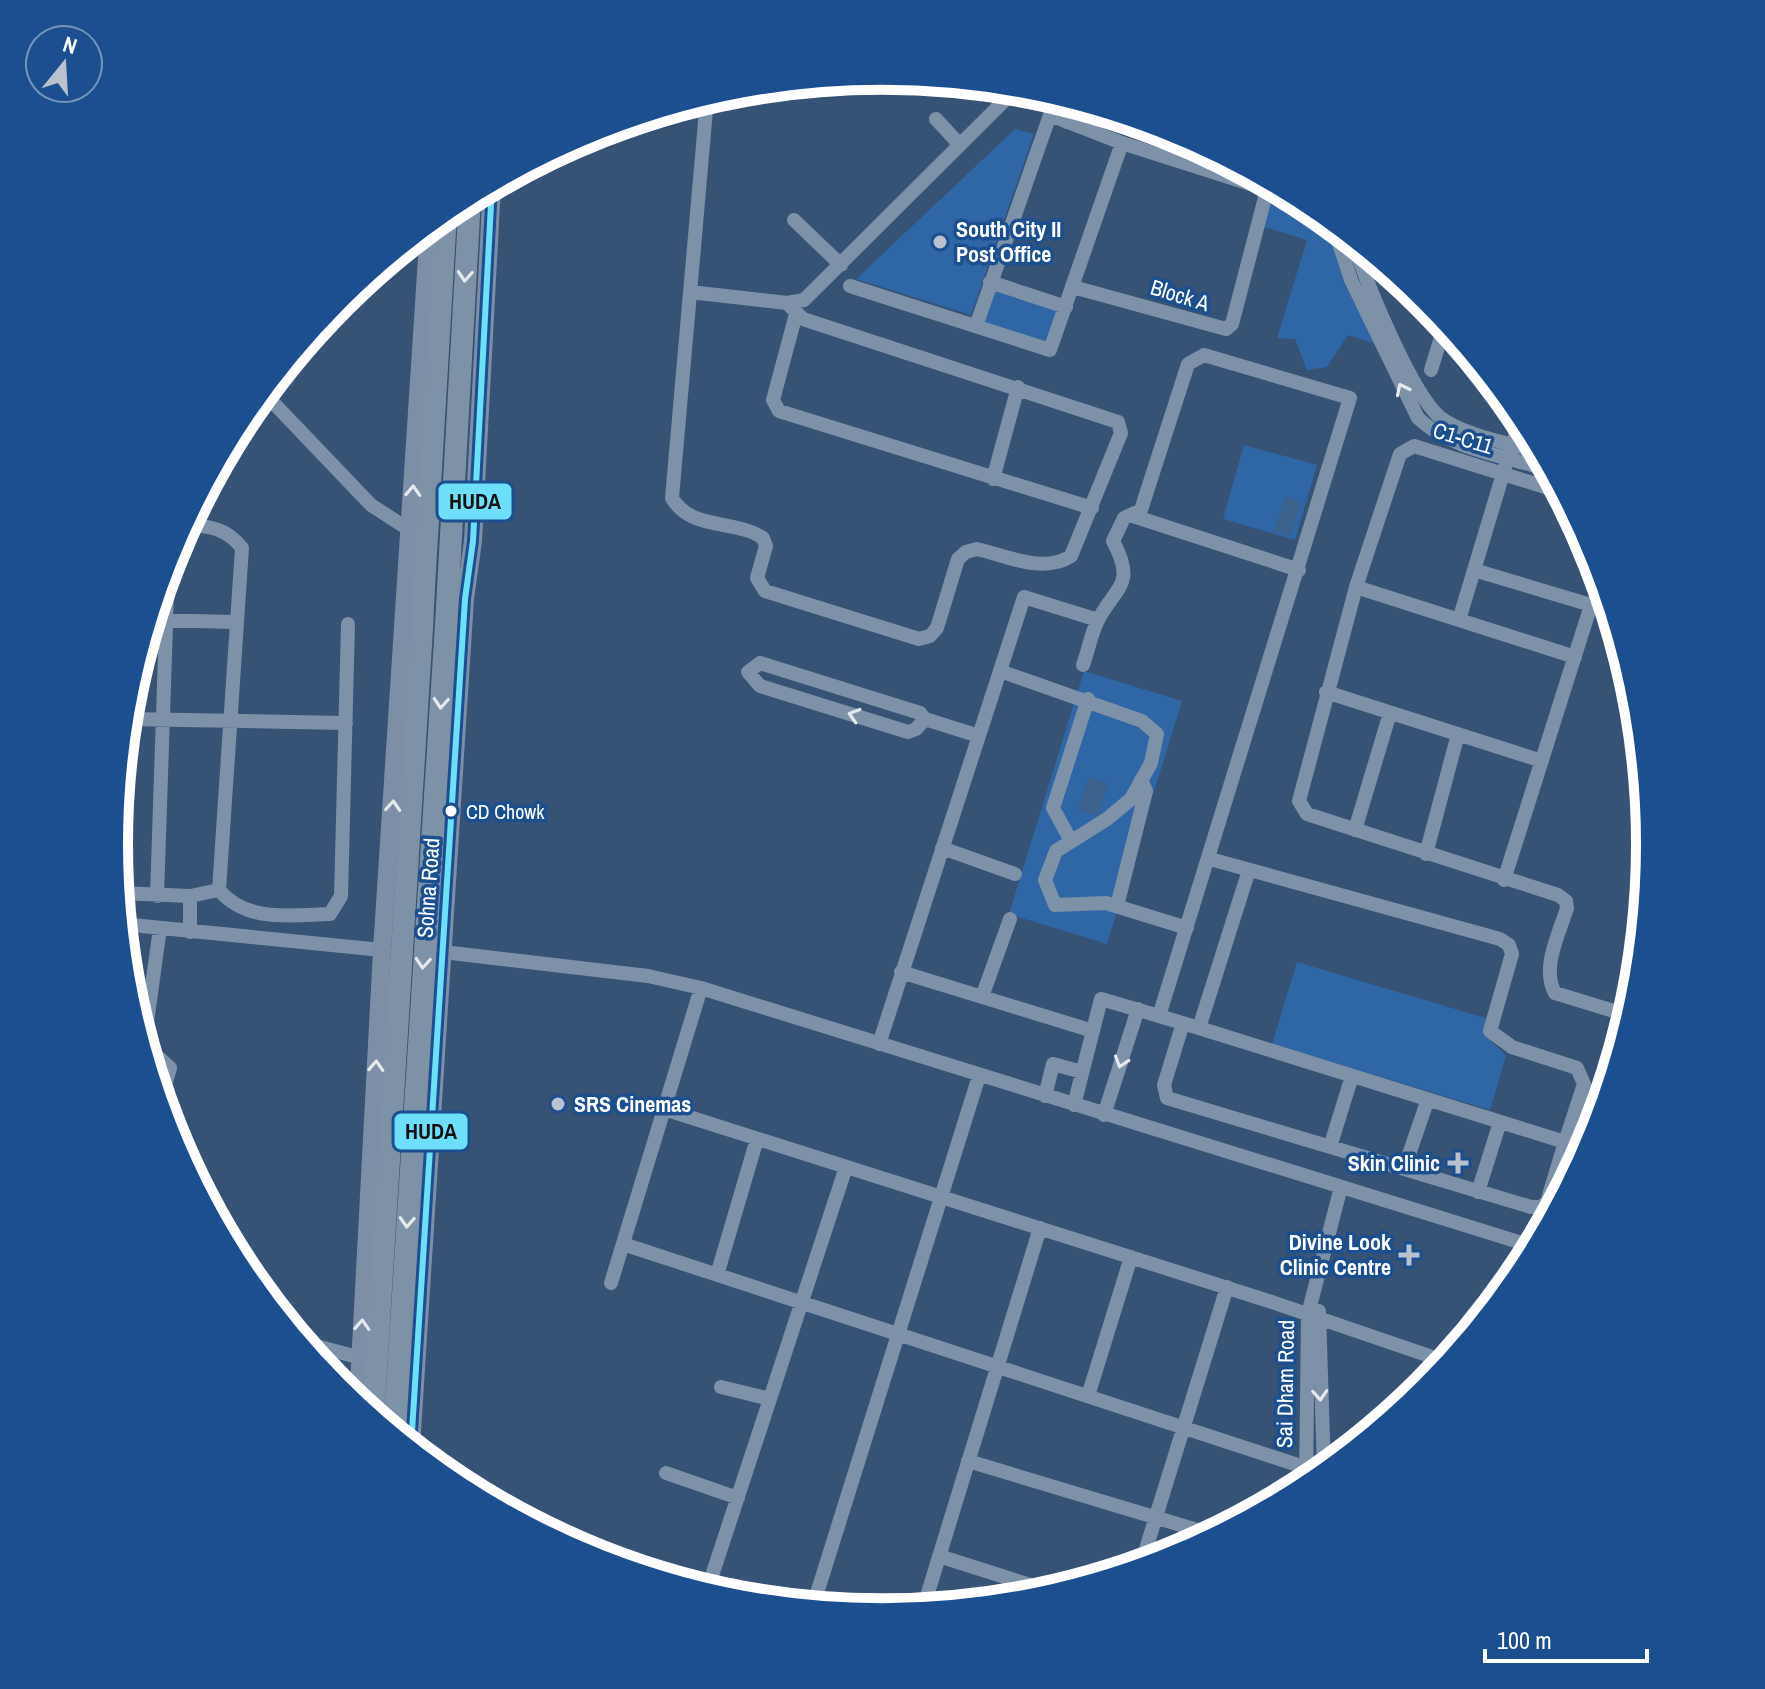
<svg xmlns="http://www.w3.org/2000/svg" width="1765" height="1689" font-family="'Archivo Narrow',sans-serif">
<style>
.green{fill:#2f66a5}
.water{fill:#3b618d}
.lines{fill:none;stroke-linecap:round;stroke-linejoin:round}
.minor{stroke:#7d92a8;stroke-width:14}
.major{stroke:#7d8ea7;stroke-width:18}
.highway{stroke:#7e92a7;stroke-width:22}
.highway-bridge{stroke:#7e92a7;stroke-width:22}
.bus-1-casing{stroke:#1b4f8f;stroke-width:12}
.bus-1{stroke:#6ddff8;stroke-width:6}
.oneway{stroke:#e5e9ed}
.oneway2{stroke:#e5e9ee}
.oneway3{stroke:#e5e8ed}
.poi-dot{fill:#b9c2ce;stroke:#1b4f8f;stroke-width:3}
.bus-dot{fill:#fff;stroke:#1b4f8f;stroke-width:3}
.labels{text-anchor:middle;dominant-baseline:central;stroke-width:7;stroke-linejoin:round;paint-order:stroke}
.bus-label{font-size:20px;fill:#fff;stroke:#1b4f8f;text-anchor:start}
.poi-label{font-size:22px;font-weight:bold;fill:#fff;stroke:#1b4f8f;text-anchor:start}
.street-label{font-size:22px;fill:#fff;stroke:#1b4f8f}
.rim{fill:none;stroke:#fff;stroke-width:10}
.line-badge{stroke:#1b4f8f;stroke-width:3}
.pale-badge-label{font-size:22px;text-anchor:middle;font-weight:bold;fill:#111}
</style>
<rect width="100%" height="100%" fill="#365274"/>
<path class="green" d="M 1015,129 L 1034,134 L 971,315 L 856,279 Z
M 1270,205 L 1326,222 L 1344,283 L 1376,344 L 1348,335 L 1327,367 L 1307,370 L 1295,339 L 1277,338 L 1307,240 L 1264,227 Z
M 992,289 L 1062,311 L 1051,346 L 981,324 Z
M 1244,445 L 1317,465 L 1295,540 L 1223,519 Z
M 1084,671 L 1182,701 L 1107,944 L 1009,914 Z
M 1297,962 L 1489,1019 L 1484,1034 L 1506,1056 L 1490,1110 L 1272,1044 Z"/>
<path class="water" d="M 1285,497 L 1301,502 L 1291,536 L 1274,531 Z
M 1089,777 L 1108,783 L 1098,816 L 1078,810 Z"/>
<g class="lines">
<path class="minor" d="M 707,99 L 672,498 C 691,531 735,519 763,538 L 766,546 L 757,578 L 765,591 L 919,639 L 930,636 L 937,628 L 958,559 L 966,552 L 977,549 C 1007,556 1044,574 1071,556 L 1121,433 L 1118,422 L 803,319 L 787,303
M 936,119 L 960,145
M 1067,122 L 1081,105
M 794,220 L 841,265
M 1333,225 L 1351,280 L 1418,418 C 1452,450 1506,456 1549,470
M 1353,241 C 1365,279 1412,396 1441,418 C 1463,435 1512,444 1540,452
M 990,282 L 1066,307
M 850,286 L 1050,350 L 1122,143
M 1073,287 L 1226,329 L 1232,324 L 1267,190
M 690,292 L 787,303 L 804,300 L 1016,89
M 796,314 L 773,400 L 779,411 L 1092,508
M 976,326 L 1050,115 L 1122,143 L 1297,199
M 1431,370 L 1445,324
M 264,393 L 371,505 L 411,531
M 1510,453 L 1521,417
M 993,479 L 1018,387
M 1561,492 L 1414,446 L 1400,454 L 1356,587 L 1299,801 L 1307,814 L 1558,895 L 1566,901 L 1567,908 C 1559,934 1541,968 1555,993 L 1630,1016
M 1133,516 L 1299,570
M 187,524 C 211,527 226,528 242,548 L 219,890 C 247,923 291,915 330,914 L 341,896 L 348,624
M 1474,570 L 1611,611
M 1356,587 L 1575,657
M 152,620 L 235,622
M 1459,620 L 1505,467
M 1083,665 C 1088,651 1091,635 1097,622 C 1115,586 1137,586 1113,541 L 1124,518 L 1141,510 L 1188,364 L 1204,355 L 1350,398 L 1159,1016 L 1199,1028 L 1249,870
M 1000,671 L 1142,721 L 1157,734 L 1151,763 L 1131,799 L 1107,819 L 1056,851 L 1045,880 L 1055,905 L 1106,903 L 1187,928
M 1326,692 L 1542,761
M 126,719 L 346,723
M 925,719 L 916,729 L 908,732 L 760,686 L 748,672 L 760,663 L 920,713 L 925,719 L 979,736
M 1355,830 L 1390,713
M 1071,841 L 1053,808 L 1088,699
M 942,848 L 1015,874
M 1426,854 L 1458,734
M 1210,859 L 1500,939 L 1509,945 L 1512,954 L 1490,1031 L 1512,1047 L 1577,1068 L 1584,1084 L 1565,1142
M 1504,880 L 1591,605
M 119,893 L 190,896 L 219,890
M 157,896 L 168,564
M 190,896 L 190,932
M 1117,906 L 1146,791 L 1141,780
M 122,924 L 382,950
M 443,952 L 648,976 L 701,988 L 1535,1247
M 901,972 L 1093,1031
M 982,997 L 1010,919
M 1183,1023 L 1164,1085 L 1167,1098 L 1531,1207 L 1541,1207 L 1547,1202 L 1565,1142 L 1199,1028
M 144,1044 L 160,928
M 879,1044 L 1024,597 L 1098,620
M 157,1056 L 170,1068 L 161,1099
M 1045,1096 L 1053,1064 L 1082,1072
M 1074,1105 L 1101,999 L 1159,1016
M 664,1109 L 1272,1302 L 1447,1362
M 1104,1115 L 1138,1009
M 1330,1147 L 1352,1076
M 1404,1169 L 1428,1099
M 1478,1192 L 1500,1122
M 623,1244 L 1322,1473
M 717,1275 L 757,1139
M 611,1283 L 701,988
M 1319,1311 L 1324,1471
M 301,1342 L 369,1360
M 721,1387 L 770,1399
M 1088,1396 L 1131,1257
M 968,1461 L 1214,1535
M 666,1473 L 738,1498
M 1306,1485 L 1308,1314 L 1341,1187
M 939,1556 L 1052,1592
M 624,1564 L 690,1585
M 1141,1565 L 1227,1287
M 707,1591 L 846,1167
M 813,1606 L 979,1076
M 923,1609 L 1040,1228"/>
<path class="major" d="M 358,1403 L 382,950 L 429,227
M 411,1447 L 465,599 L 473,541 L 492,186"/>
<path class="highway" d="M 424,587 L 446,214
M 448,589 L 470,198
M 377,1353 L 422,628
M 399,1357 L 446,625
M 373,1416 L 376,1370
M 394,1433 L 398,1374"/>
<path class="highway-bridge" d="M 446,625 L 448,589
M 422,628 L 424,587
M 376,1370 L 377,1353
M 398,1374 L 399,1357"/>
<defs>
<path id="bus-1" d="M 411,1447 L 465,599 L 473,541 L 492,186"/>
</defs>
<use href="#bus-1" class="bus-1-casing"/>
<use href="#bus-1" class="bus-1"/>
</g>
<defs><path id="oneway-chevron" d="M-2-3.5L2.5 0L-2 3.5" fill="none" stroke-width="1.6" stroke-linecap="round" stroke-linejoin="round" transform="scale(2)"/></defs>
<g class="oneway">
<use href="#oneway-chevron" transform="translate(465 276) rotate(94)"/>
<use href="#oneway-chevron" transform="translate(441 703) rotate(94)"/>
<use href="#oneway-chevron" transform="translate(423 963) rotate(94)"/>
<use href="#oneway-chevron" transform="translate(407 1222) rotate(93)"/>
</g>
<g class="oneway2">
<use href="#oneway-chevron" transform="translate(1402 389) rotate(-116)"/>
<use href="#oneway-chevron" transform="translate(854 715) rotate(-163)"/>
<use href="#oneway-chevron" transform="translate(1121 1062) rotate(108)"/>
<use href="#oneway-chevron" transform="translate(1320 1395) rotate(87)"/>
</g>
<g class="oneway3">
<use href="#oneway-chevron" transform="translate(413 491) rotate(-87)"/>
<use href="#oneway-chevron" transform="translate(393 806) rotate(-86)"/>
<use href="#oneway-chevron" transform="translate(376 1066) rotate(-87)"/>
<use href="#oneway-chevron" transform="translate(362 1325) rotate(-87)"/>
</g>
<g class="poi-dot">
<circle cx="940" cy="242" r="8"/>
<circle cx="558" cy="1104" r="8"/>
<path d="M1454 1151h8v8h8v8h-8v8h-8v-8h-8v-8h8z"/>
<path d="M1405 1243h8v8h8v8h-8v8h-8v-8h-8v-8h8z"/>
</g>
<circle class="bus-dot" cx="451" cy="811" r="7"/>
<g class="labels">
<g class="bus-label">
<text x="466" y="811">CD Chowk</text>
</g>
<g class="poi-label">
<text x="956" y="229">South City II<tspan x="956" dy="25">Post Office</tspan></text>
<text x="574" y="1104">SRS Cinemas</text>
<text x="1440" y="1163" text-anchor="end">Skin Clinic</text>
<text x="1391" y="1242" text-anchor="end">Divine Look<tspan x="1391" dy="25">Clinic Centre</tspan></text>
</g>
<g class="street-label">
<text transform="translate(1180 295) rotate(17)">Block A</text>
<text transform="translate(1463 438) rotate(17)">C1-C11</text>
<text transform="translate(428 888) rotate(-86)">Sohna Road</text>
<text transform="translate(1285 1384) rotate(-89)">Sai Dham Road</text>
</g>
</g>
<path d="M0 0H1765V1689H0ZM128 844a754 754 0 1 1 1508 0a754 754 0 1 1-1508 0Z" fill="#1b4f8f" fill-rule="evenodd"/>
<path class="rim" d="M128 844a754 754 0 1 1 1508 0a754 754 0 1 1-1508 0Z"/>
<g class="line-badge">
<rect x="437" y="482" width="76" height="39" rx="8" fill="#6ddff8"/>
<rect x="393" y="1112" width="76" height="39" rx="8" fill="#6ddff8"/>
</g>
<g class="pale-badge-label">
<text x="475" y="509">HUDA</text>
<text x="431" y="1139">HUDA</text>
</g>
<g transform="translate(64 64) rotate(18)"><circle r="38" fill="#1b4f8f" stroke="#7695bc" stroke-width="2"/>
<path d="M0-6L14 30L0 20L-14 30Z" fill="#b9c2ce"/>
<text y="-12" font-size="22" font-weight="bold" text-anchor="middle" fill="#ffffff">N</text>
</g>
<path d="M1485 1649v12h162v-12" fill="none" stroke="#ffffff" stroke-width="4"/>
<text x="1497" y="1649" font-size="24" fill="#ffffff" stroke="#1b4f8f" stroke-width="6" paint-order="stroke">100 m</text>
</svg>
